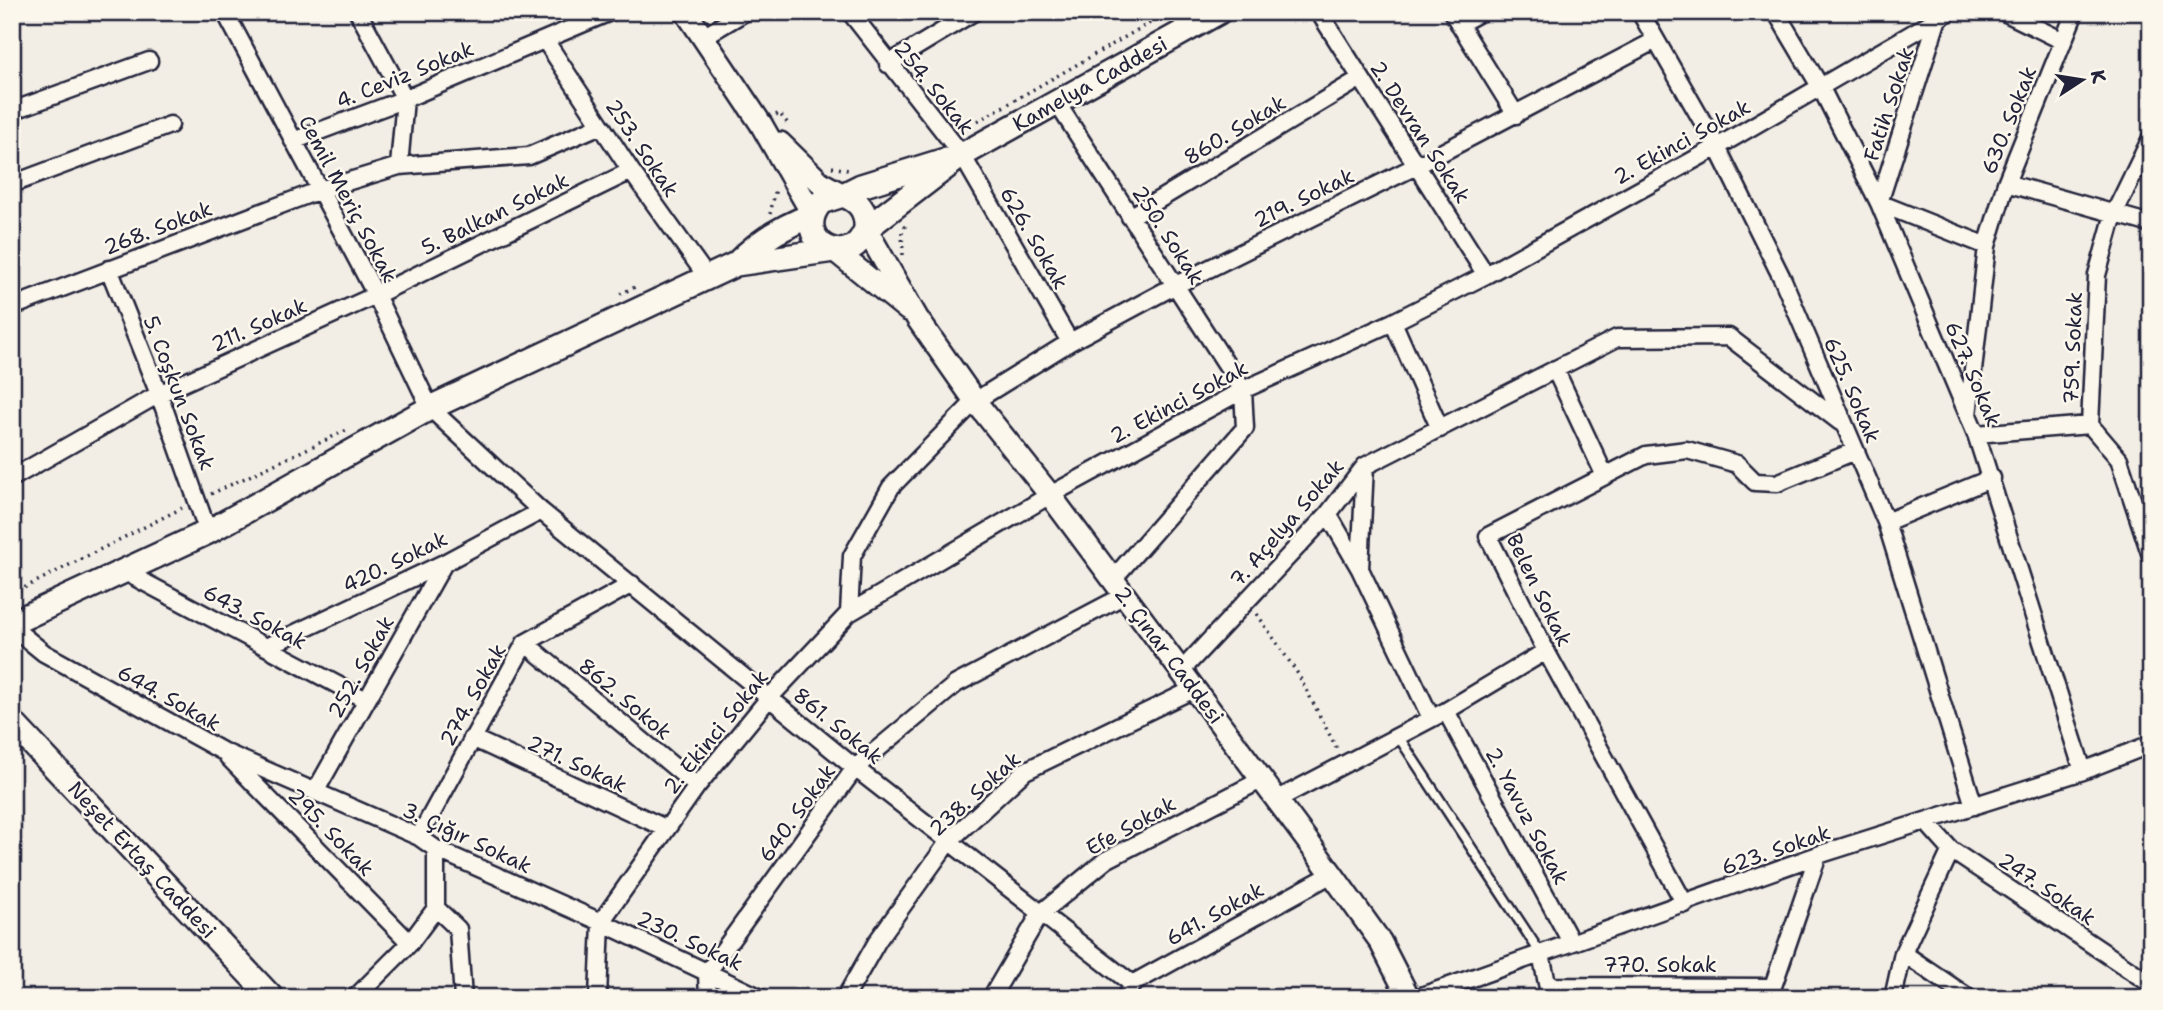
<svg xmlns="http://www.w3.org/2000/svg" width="2163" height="1010" font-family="'Shantell Sans',sans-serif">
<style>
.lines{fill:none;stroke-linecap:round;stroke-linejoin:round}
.service-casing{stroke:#22223b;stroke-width:13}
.minor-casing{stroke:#22223b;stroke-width:21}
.tertiary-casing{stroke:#22223b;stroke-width:26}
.secondary-casing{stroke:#22223b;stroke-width:28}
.path{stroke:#22223b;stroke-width:3.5;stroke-dasharray:2 5;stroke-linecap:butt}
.service{stroke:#fbf7ec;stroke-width:8}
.minor{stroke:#fbf7ec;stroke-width:16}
.tertiary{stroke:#fbf7ec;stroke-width:21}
.secondary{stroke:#fbf7ec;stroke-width:23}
.labels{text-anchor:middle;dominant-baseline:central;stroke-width:5;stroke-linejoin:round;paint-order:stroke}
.street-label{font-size:21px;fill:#22223b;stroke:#fbf7ec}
</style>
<rect width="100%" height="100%" fill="#f2eee5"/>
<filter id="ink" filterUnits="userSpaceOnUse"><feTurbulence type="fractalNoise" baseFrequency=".0143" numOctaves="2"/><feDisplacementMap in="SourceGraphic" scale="14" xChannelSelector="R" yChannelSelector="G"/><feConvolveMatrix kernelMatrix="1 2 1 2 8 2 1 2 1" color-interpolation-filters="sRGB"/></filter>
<g filter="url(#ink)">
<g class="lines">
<defs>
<path id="service" d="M 1398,736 L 1541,954"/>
<path id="minor" d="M 225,12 L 376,295 L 430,408 L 541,511 L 855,768 L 1132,984
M 358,12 L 405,99 L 399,166
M 850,12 L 962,155 L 1070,342
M 1178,12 L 1189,30
M 1319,12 L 1486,275
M 1452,12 L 1516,115
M 1640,12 L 1717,147 L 1783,280 L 1886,522 L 1974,806
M 1776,12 L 1821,88 L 1879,203 L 1976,434 L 2083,771
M 2004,12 L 2063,41
M 1938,18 L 1879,203 L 1987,246
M 1459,24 L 1481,12
M 703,37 L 745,12
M 545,40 L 631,171 L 707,277
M 888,64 L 974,12
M 1057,103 L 1243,390 L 1245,428 L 1113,579
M 12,111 L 149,61
M 2151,138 L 2114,214 L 2097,275 L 2090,425 L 2119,459 L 2151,556
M 293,141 L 405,99 L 610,12
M 2006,183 L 2151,224
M 12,184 L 170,125
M 1130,217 L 1361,78
M 109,269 L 159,394 L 208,532
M 12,307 L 320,190 L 399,166 L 529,156 L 601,125
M 1393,322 L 1440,429
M 1555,369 L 1605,476
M 1968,415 L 1987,246 L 2006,183 L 2075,12
M 1976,434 L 2090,425
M 1365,466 L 1360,569 L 1431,718
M 12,478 L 159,394 L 376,295 L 631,171
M 1328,514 L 1360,569
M 1886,522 L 1992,478
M 125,572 L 366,700
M 849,613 L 852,556 L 891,487 L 975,401 L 1070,342 L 1176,285 L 1418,165 L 1656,40
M 12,627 L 44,653 L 222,751 L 419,837 L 436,849 L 601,922 L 761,998
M 525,643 L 697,786
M 266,647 L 444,563 L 541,511
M 1181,671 L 1328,514 L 1365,466 L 1617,338 L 1729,337 L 1840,422
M 1446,711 L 1571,942
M 472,738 L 665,828
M 228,757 L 410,943
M 315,792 L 444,563
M 1276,800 L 1446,711 L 1546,651
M 1926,822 L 1951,850 L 2151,984
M 419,837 L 525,643 L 632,584
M 1685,904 L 1546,651 L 1488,536 L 1646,455 L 1687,450 L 1737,464 L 1755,482 L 1777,483 L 1855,451
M 436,908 L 458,929 L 463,998
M 1903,953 L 1969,998
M 1541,954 L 1550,998
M 1549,986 L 1771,987
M 1770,995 L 1818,855
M 355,998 L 410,943 L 436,908 L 436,849
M 598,998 L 601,922 L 697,786 L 769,698 L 849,613 L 1050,495 L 1243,390 L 1393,322 L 1486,275 L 1717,147 L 1949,12
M 708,998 L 707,973 L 855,768 L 956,684 L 1125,595
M 845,998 L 878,940 L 949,841 L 1025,771 L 1194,689
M 991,998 L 1040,914 L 1106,860 L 1261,780
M 1125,998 L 1132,984 L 1332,874
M 1416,998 L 1818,855 L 2083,771 L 2151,744
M 1893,998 L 1903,953 L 1951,850"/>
<path id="tertiary" d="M 686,12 L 761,124 L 813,215
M 780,143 L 821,183 L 843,195
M 866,229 L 917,318 L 975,401 L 1050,495 L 1332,874 L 1380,941 L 1409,998
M 834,250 L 908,310"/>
<path id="secondary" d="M 843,195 L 861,186 L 945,160
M 866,229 C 867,211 859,201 843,195 L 821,202 C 789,239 849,275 866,229 L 962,155 L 1219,12
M 736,264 L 834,250
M 12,623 L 208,532 L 430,408 L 736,264 C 758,241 783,226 813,215
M 12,722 L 272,998"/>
</defs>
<use href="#service" class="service-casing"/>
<use href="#minor" class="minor-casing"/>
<use href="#tertiary" class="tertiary-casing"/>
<use href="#secondary" class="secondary-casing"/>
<path class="path" d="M 776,115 L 779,113 L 790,126
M 978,121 L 1162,16
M 832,167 L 848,170
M 770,214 L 776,188
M 903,255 L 902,232 L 906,225
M 620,294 L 635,287
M 211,494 L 347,430
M 12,594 L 182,508
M 1257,614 L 1298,674 L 1338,751"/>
<use href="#service" class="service"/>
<use href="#minor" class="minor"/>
<use href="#tertiary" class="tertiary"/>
<use href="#secondary" class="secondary"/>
</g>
</g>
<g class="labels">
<g class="street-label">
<text transform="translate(405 75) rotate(-22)">4. Ceviz Sokak</text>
<text transform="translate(1090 84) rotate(-29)">Kamelya Caddesi</text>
<text transform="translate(934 88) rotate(51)">254. Sokak</text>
<text transform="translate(1889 104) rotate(-72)">Fatih Sokak</text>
<text transform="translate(2009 120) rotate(-68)">630. Sokak</text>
<text transform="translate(1235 130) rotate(-31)">860. Sokak</text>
<text transform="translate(1420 132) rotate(57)">2. Devran Sokak</text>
<text transform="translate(1682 142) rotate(-29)">2. Ekinci Sokak</text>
<text transform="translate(642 148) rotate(56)">253. Sokak</text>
<text transform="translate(1304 198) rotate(-26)">219. Sokak</text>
<text transform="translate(348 199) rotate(62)">Cemil Meriç Sokak</text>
<text transform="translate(495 214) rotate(-26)">5. Balkan Sokak</text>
<text transform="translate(158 228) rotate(-21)">268. Sokak</text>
<text transform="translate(1168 235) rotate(57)">250. Sokak</text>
<text transform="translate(1034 238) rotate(60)">626. Sokak</text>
<text transform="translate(259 325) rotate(-24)">211. Sokak</text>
<text transform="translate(2073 348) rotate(-88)">759. Sokak</text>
<text transform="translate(1973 374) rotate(67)">627. Sokak</text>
<text transform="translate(1852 390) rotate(67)">625. Sokak</text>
<text transform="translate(179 393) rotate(69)">5. Coşkun Sokak</text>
<text transform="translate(1179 402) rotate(-28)">2. Ekinci Sokak</text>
<text transform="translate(1287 523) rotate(-49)">7. Açelya Sokak</text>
<text transform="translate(395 562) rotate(-26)">420. Sokak</text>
<text transform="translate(1539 590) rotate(64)">Belen Sokak</text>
<text transform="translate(255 617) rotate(28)">643. Sokak</text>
<text transform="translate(1169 655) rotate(53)">2. Çınar Caddesi</text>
<text transform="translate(361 667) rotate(-61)">252. Sokak</text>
<text transform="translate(473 695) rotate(-61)">274. Sokak</text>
<text transform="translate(169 698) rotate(29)">644. Sokak</text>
<text transform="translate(625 699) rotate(40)">862. Sokok</text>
<text transform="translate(838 726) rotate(39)">861. Sokak</text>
<text transform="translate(716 732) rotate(-51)">2. Ekinci Sokak</text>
<text transform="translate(577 764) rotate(25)">271. Sokak</text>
<text transform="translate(975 794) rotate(-42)">238. Sokak</text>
<text transform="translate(797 813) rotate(-54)">640. Sokak</text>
<text transform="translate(1527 816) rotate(62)">2. Yavuz Sokak</text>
<text transform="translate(1131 826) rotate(-29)">Efe Sokak</text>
<text transform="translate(331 832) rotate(46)">295. Sokak</text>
<text transform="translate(467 838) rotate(25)">3. Çığır Sokak</text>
<text transform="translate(1776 850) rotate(-19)">623. Sokak</text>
<text transform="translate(142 860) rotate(47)">Neşet Ertaş Caddesi</text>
<text transform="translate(2047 889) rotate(34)">247. Sokak</text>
<text transform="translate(1215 914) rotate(-29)">641. Sokak</text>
<text transform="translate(690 941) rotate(25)">230. Sokak</text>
<text x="1660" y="965">770. Sokak</text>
</g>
</g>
<rect width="2163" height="1010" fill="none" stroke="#fbf7ec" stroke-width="42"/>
<rect x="21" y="21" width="2121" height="968" fill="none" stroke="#22223b" stroke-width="2.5" filter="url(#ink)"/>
<g transform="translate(2082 80) rotate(78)" stroke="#fbf7ec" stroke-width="5" paint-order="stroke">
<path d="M0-5L12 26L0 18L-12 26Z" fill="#22223b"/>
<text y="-10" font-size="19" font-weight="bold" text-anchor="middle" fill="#22223b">K</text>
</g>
</svg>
